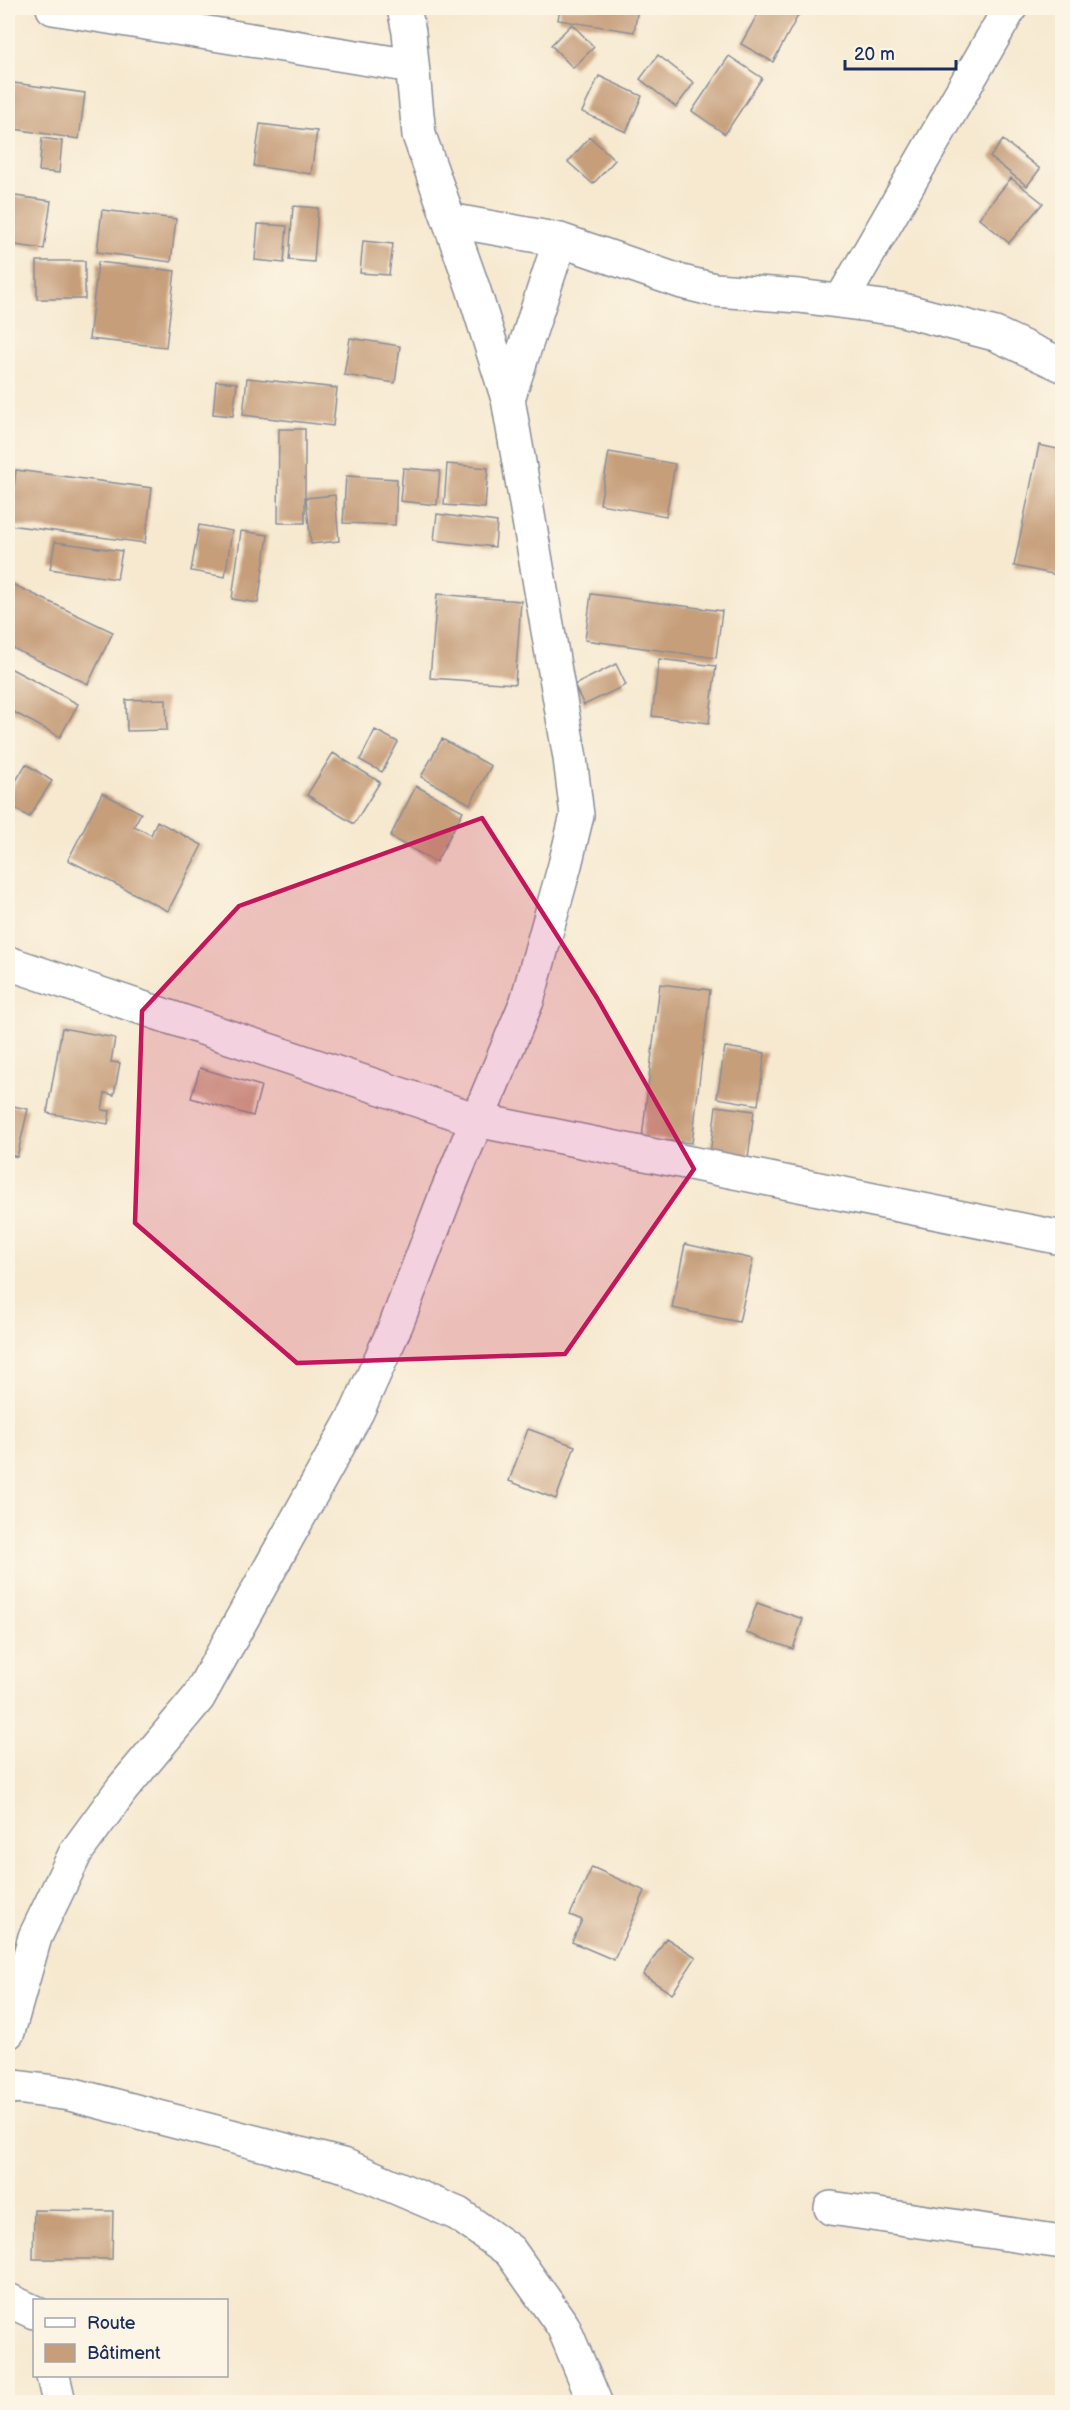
<svg xmlns="http://www.w3.org/2000/svg" width="1070" height="2410" font-family="'Balsamiq Sans',sans-serif">
<style>
.building{fill:#c69e7a}
.lines{fill:none;stroke-linecap:round;stroke-linejoin:round}
.minor-casing{stroke:#888c97;stroke-width:36}
.minor{stroke:#fff;stroke-width:33}
.marked{fill:#c2185b;fill-opacity:0.2;stroke:#c2185b;stroke-width:4.5;stroke-linejoin:round}
</style>
<rect width="100%" height="100%" fill="#fcf5e5"/>
<filter id="ink" filterUnits="userSpaceOnUse"><feTurbulence type="fractalNoise" baseFrequency=".0167" numOctaves="2"/><feDisplacementMap in="SourceGraphic" scale="12" xChannelSelector="R" yChannelSelector="G"/><feConvolveMatrix kernelMatrix="1 2 1 2 8 2 1 2 1" color-interpolation-filters="sRGB"/></filter>
<filter id="wash" filterUnits="userSpaceOnUse"><feTurbulence type="fractalNoise" baseFrequency=".008" numOctaves="4" result="noise"/><feDisplacementMap in="SourceGraphic" scale="24" xChannelSelector="R" yChannelSelector="G"/><feGaussianBlur stdDeviation="1.35" result="paint"/><feColorMatrix in="noise" values="0 0 0 0 0 0 0 0 0 0 0 0 0 0 0 0 0 1.4 0 .05"/><feComposite in="paint" operator="in"/></filter>
<g filter="url(#wash)">
<rect width="100%" height="100%" fill="#f6e9d0"/>
<g id="blocks">
<path class="building" d="M 560,8 L 638,8 L 634,32 L 558,20 Z
M 761,8 L 802,8 L 773,62 L 741,44 Z
M 572,24 L 594,47 L 573,68 L 551,45 Z
M 658,55 L 694,83 L 676,107 L 640,79 Z
M 729,56 L 762,78 L 725,134 L 692,111 Z
M 599,76 L 642,96 L 626,132 L 582,112 Z
M 14,83 L 85,93 L 79,139 L 8,128 Z
M 260,124 L 317,131 L 311,174 L 254,166 Z
M 590,137 L 615,160 L 593,184 L 568,162 Z
M 42,138 L 62,141 L 59,173 L 39,171 Z
M 1003,140 L 1040,169 L 1027,186 L 990,157 Z
M 1011,178 L 1043,203 L 1009,243 L 979,218 Z
M 8,195 L 51,201 L 44,249 L 8,244 Z
M 293,206 L 318,208 L 314,262 L 289,260 Z
M 102,210 L 176,219 L 171,262 L 97,252 Z
M 258,224 L 287,226 L 284,263 L 255,260 Z
M 363,241 L 393,244 L 389,275 L 360,273 Z
M 37,261 L 85,261 L 85,299 L 37,299 Z
M 98,262 L 175,271 L 166,347 L 89,339 Z
M 350,338 L 400,346 L 395,383 L 344,375 Z
M 247,378 L 337,388 L 333,426 L 243,415 Z
M 216,381 L 237,383 L 233,416 L 213,414 Z
M 279,429 L 305,429 L 305,523 L 278,523 Z
M 1039,445 L 1062,450 L 1062,576 L 1014,566 Z
M 609,452 L 675,464 L 666,516 L 600,504 Z
M 447,464 L 488,468 L 485,508 L 444,505 Z
M 403,468 L 440,471 L 437,505 L 400,501 Z
M 16,470 L 152,488 L 145,543 L 9,525 Z
M 346,476 L 397,479 L 395,525 L 343,523 Z
M 335,495 L 339,541 L 311,544 L 306,498 Z
M 437,514 L 497,522 L 495,547 L 434,540 Z
M 199,525 L 232,531 L 225,577 L 191,571 Z
M 241,531 L 268,535 L 258,603 L 232,599 Z
M 55,542 L 122,551 L 117,579 L 50,569 Z
M 8,582 L 113,632 L 88,684 L 8,646 Z
M 437,594 L 521,601 L 515,684 L 430,678 Z
M 591,594 L 722,611 L 716,658 L 585,640 Z
M 659,659 L 716,666 L 709,723 L 652,716 Z
M 616,664 L 626,685 L 584,705 L 574,685 Z
M 8,667 L 78,704 L 60,737 L 8,709 Z
M 166,699 L 167,730 L 127,731 L 126,700 Z
M 375,730 L 398,742 L 382,772 L 360,760 Z
M 442,739 L 491,766 L 470,804 L 421,777 Z
M 333,753 L 380,782 L 354,824 L 307,795 Z
M 26,764 L 52,781 L 29,817 L 8,804 L 8,794 Z
M 416,786 L 463,811 L 436,862 L 390,837 Z
M 102,793 L 141,813 L 134,826 L 151,835 L 157,821 L 202,845 L 168,911 L 68,860 Z
M 660,984 L 710,990 L 692,1143 L 642,1138 Z
M 62,1028 L 115,1038 L 111,1062 L 120,1063 L 114,1095 L 105,1093 L 102,1110 L 110,1111 L 108,1124 L 47,1113 Z
M 725,1047 L 765,1053 L 758,1105 L 717,1098 Z
M 200,1068 L 261,1086 L 253,1116 L 191,1098 Z
M 8,1105 L 28,1109 L 17,1157 L 8,1154 Z
M 716,1106 L 754,1111 L 748,1159 L 710,1155 Z
M 685,1244 L 753,1259 L 739,1322 L 672,1308 Z
M 528,1429 L 575,1446 L 556,1499 L 509,1481 Z
M 757,1603 L 803,1619 L 793,1649 L 746,1633 Z
M 592,1867 L 645,1891 L 614,1960 L 572,1942 L 582,1920 L 570,1915 Z
M 666,1938 L 696,1957 L 672,1994 L 643,1975 Z
M 34,2210 L 113,2211 L 112,2259 L 33,2259 Z"/>
</g>
</g>
<g filter="url(#ink)">
<use href="#blocks" fill-opacity="0" stroke="#888c97" stroke-width="1.5"/>
<g class="lines">
<defs>
<path id="minor" d="M 53,8 L 412,66
M 449,220 L 560,240 L 682,282 L 715,290 L 799,296 L 899,309 L 995,334 L 1062,365
M 841,301 L 1010,8
M 508,399 L 560,240
M 8,963 L 477,1120 L 1062,1238
M 8,2032 L 35,1937 L 76,1852 L 122,1789 L 198,1698 L 357,1412 L 396,1325 L 447,1192 L 527,1001 L 565,865 L 577,815 L 570,758 L 508,399 L 473,288 L 419,135 L 409,32 L 404,8
M 8,2086 L 70,2094 L 346,2166 L 458,2214 L 510,2251 L 563,2326 L 595,2402
M 831,2208 L 1062,2242
M 8,2300 L 34,2312
M 53,2376 L 59,2402"/>
</defs>
<use href="#minor" class="minor-casing"/>
<use href="#minor" class="minor"/>
</g>
</g>
<path class="marked" d="M 482,818 L 597,998 L 694,1169 L 565,1354 L 297,1363 L 135,1223 L 142,1011 L 239,906 Z"/>
<rect width="1070" height="2410" fill="none" stroke="#fcf5e5" stroke-width="30"/>
<rect x="33" y="2299" width="195" height="78" fill="#fcf5e5" stroke="#a2a6af" stroke-width="1.5"/>
<rect x="45" y="2318" width="30" height="9" fill="#ffffff" stroke="#a2a6af" stroke-width="1.5"/>
<text x="87" y="2329" font-size="18" fill="#1b2f5e">Route</text>
<rect x="45" y="2344" width="30" height="18" fill="#c69e7a" stroke="#a2a6af" stroke-width="1.5"/>
<text x="87" y="2359" font-size="18" fill="#1b2f5e">Bâtiment</text>
<path d="M845 60v9h111v-9" fill="none" stroke="#1b2f5e" stroke-width="3"/>
<text x="854" y="60" font-size="18" fill="#1b2f5e" stroke="#fcf5e5" stroke-width="4.5" paint-order="stroke">20 m</text>
</svg>
